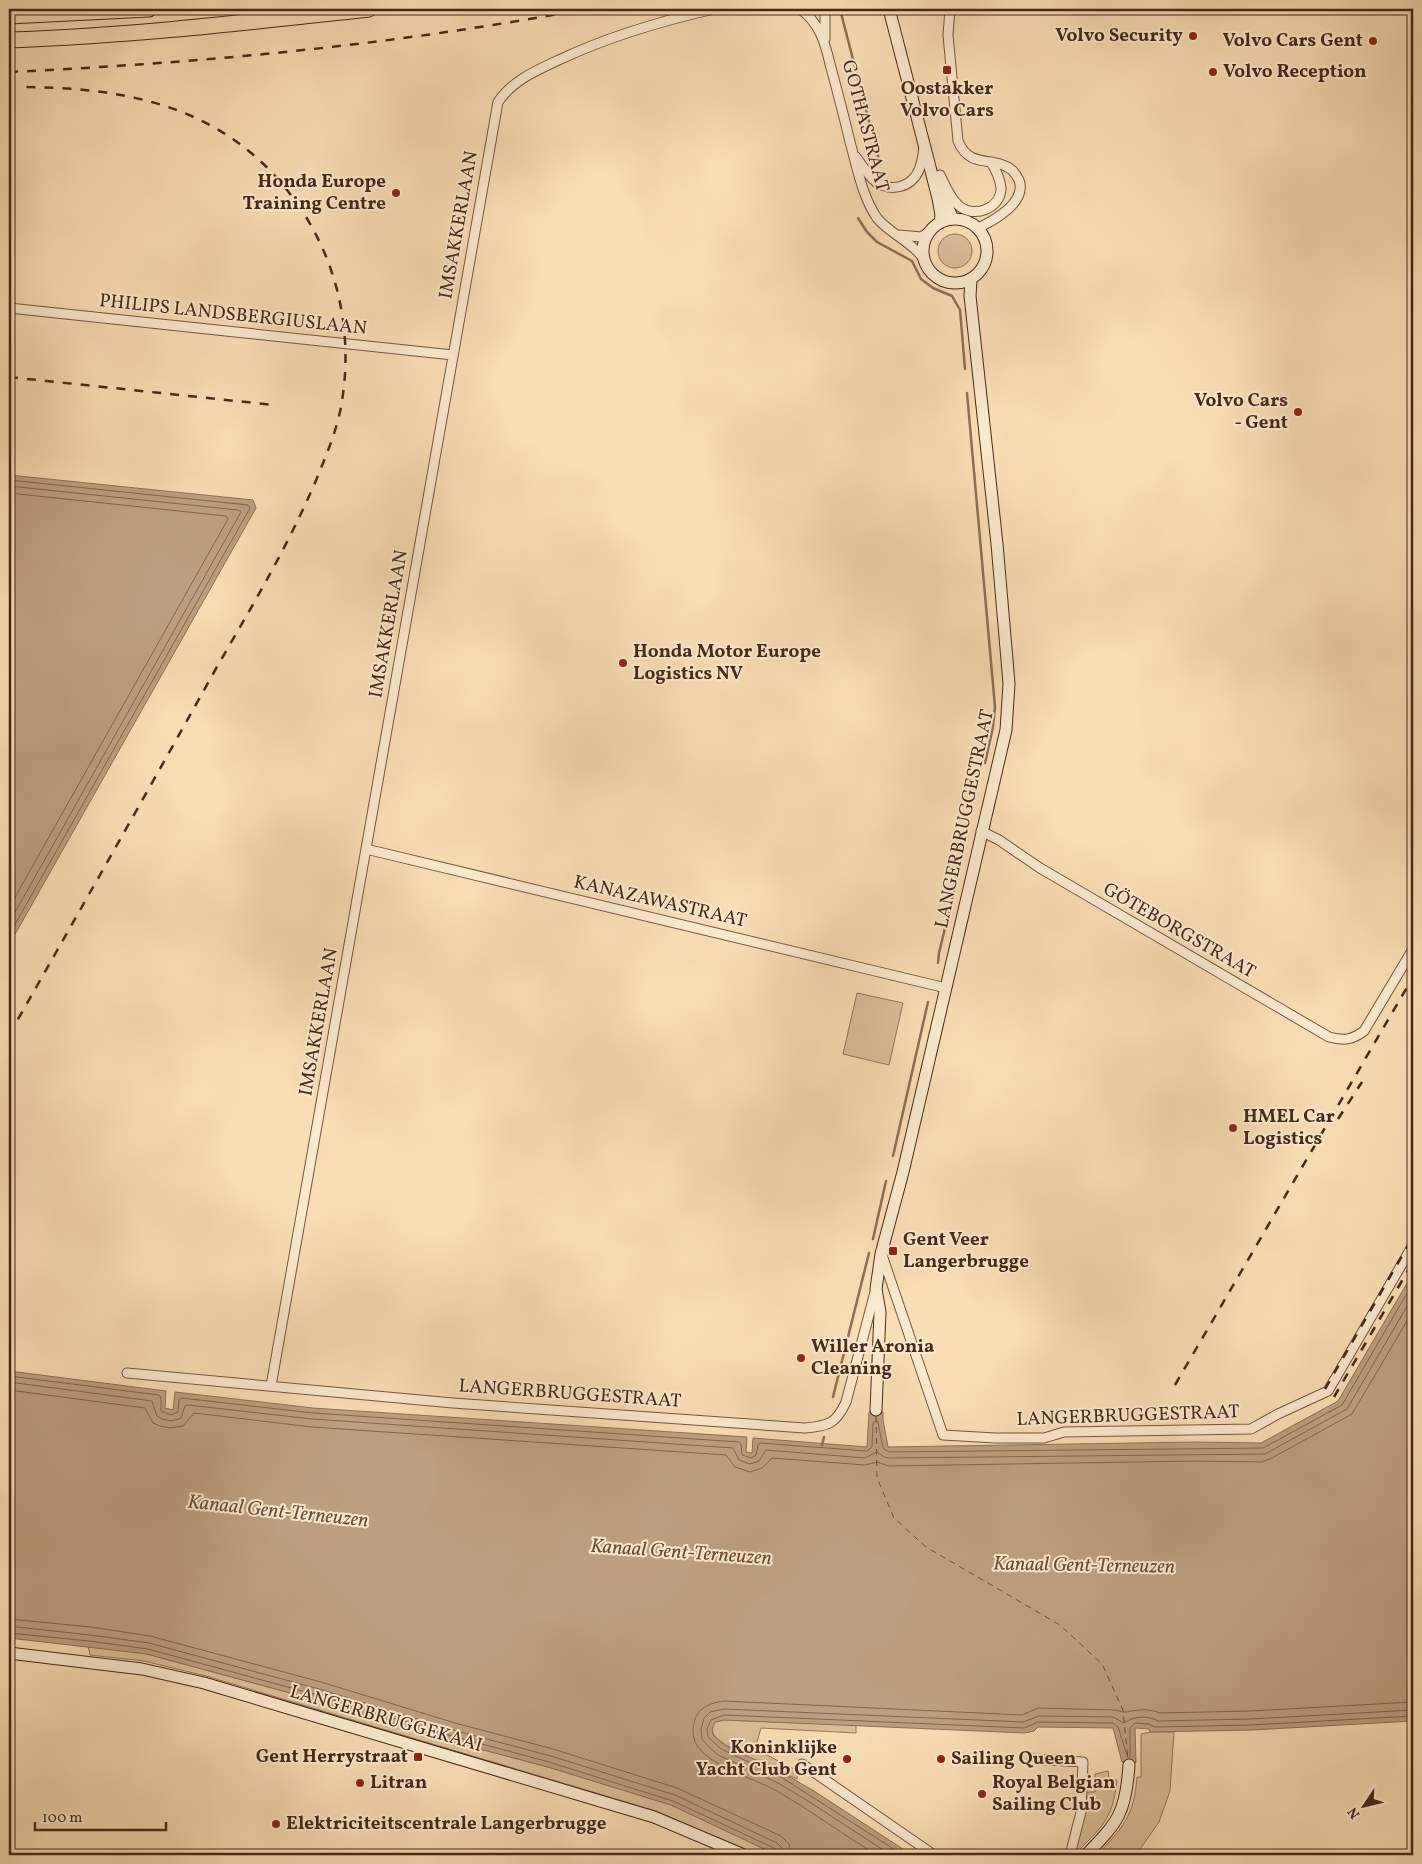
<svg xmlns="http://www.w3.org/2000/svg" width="1422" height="1864" font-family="Vollkorn,serif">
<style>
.green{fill:#dabe9a;stroke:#90735a}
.water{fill:#bc9f80;stroke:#8c6f57}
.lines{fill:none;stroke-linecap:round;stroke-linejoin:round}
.shore{stroke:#80644c;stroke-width:1}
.stream{stroke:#8c6f57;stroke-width:2.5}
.ferry{stroke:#694c38;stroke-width:1;stroke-dasharray:6 5;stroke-linecap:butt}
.street-casing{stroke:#725540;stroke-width:11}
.secondary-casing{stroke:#452819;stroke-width:13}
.highway-casing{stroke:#452819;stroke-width:17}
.street{stroke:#fbe9cf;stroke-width:9}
.secondary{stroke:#fbe9cf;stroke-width:11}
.highway{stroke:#f9ddb5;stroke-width:15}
.rail{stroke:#452819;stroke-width:2.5;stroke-dasharray:9 9;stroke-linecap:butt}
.poi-dot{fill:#8f2418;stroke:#fbe9cf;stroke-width:2}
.labels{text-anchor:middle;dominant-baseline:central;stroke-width:4;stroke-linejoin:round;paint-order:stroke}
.poi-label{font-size:19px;font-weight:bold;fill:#452819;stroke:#fbe9cf;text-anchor:start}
.street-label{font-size:19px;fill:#452819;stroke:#fbe9cf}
.water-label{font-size:20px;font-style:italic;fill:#694c38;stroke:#fbe9cf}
</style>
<rect width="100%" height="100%" fill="#f9ddb5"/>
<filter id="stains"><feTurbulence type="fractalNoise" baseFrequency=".004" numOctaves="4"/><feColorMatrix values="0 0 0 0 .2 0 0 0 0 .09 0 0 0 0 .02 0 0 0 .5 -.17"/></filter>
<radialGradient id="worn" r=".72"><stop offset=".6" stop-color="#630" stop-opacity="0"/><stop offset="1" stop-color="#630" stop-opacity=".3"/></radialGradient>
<path class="green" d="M938 251a17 17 0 1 1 34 0a17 17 0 1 1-34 0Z
M 857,993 L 903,1003 L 889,1065 L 843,1054 Z
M 88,1646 L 147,1654 L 316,1700 L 450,1741 L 548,1767 L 671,1805 L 777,1855 L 758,1855 L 656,1811 L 206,1676 L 144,1661 L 90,1655 Z
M 724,1720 L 856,1725 L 856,1733 L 761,1728 L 755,1749 L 798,1771 L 797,1779 C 782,1772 717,1746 713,1733 C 711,1729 713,1726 715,1722 Z
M 1150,1732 L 1174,1732 L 1170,1791 L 1159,1822 L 1136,1855 L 1097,1855 C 1123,1827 1134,1817 1137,1777 L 1141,1777 L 1141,1734 Z
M 1108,1771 L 1109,1778 L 1117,1780 C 1113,1817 1104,1825 1079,1850 L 1075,1848 L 1086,1792 L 1095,1792 L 1095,1774 Z"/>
<path class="water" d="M 9,475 L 253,500 L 256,508 L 9,945 Z
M 1413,1273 L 1413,1721 L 1252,1730 L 1150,1732 L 1149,1729 L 1135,1728 L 1136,1763 L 1122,1762 L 1113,1728 L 1038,1727 L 1034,1731 L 1025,1733 L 724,1720 L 715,1722 L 712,1729 L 713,1735 L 724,1745 L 783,1773 L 814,1791 L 912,1855 L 777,1855 L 671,1805 L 548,1767 L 450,1741 L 316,1700 L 147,1654 L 9,1638 L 9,1371 L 166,1391 L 165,1408 L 173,1410 L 175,1392 L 313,1408 L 747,1437 L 746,1452 L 752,1453 L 753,1438 L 867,1447 L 869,1412 L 883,1412 L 883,1420 L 888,1447 L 1195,1442 L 1261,1443 L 1338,1401 Z"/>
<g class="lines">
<path class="shore" d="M 9,480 L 248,505 L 250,508 L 9,935
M 9,486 L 238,510 L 241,512 L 9,923
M 9,493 L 226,516 L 228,519 L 9,908
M 9,1376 L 159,1395 L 161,1398 L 161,1411 L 171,1415 L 178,1412 L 179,1400 L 182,1398 L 313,1413 L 739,1442 L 741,1444 L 742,1455 L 751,1458 L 756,1455 L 758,1445 L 760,1443 L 867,1451 L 872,1447 L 873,1423 L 876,1421 L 878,1422 L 883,1448 L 889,1452 L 1263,1448 L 1342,1405 L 1413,1283
M 9,1382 L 152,1401 L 157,1416 L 162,1419 L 172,1421 L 181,1418 L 185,1406 L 188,1405 L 312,1419 L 733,1448 L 739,1460 L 750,1464 L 759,1461 L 766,1450 L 865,1458 L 877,1452 L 884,1457 L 889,1458 L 1265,1454 L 1347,1409 L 1413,1296
M 9,1390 L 145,1408 L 153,1423 L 160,1426 L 170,1428 L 183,1426 L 194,1413 L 312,1427 L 726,1455 L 735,1467 L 750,1472 L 762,1468 L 772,1458 L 865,1465 L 877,1462 L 889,1466 L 1196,1461 L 1262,1462 L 1270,1459 L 1352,1414 L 1413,1311
M 9,1619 L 91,1627 L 150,1636 L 321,1682 L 455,1723 L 553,1749 L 677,1788 L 781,1836 L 789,1844 L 791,1855
M 9,1626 L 90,1635 L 149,1643 L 319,1689 L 453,1730 L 551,1756 L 675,1795 L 777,1843 L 782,1848 L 784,1855
M 9,1633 L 89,1641 L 148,1649 L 317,1695 L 452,1736 L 549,1762 L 673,1801 L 774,1848 L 777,1855
M 1130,1758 L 1130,1728 L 1135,1723 L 1149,1724 L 1155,1727 L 1251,1725 L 1413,1716
M 877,1855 C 843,1835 812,1811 777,1791 C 754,1778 715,1769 698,1747 C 690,1736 692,1717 702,1709 C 708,1704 717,1702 724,1701 L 1022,1715 L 1038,1708 L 1114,1710 C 1118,1710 1123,1713 1126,1712 C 1138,1710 1148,1708 1160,1713 L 1251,1711 L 1413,1702
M 891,1855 L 808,1801 L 778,1783 L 718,1755 L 706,1744 L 702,1739 L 701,1730 L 704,1718 L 710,1712 L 724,1709 L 1023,1722 L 1039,1716 L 1113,1717 L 1124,1723 C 1134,1716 1146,1715 1158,1721 L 1251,1719 L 1413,1710
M 903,1855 L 781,1777 L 721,1749 L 708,1737 L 707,1729 L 711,1720 L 724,1715 L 1024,1728 L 1038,1722 L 1113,1723 L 1118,1727 L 1128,1758"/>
<path class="stream" d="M 840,9 L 880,164
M 858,218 L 867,232 L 877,242 L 912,261 L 921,279 L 933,288 L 952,296 L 960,310 L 965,369
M 967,393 L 995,707 L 993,727 L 985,763
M 938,963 L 939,953 L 964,849
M 893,1156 L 928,1002
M 873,1239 L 886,1181
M 833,1397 L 869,1253
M 822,1445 L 824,1437"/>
<path class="ferry" d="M 876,1416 L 877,1478 L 894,1518 L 926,1547 L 1060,1625 L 1102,1664 L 1123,1710 L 1128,1760"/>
<defs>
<path id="street" d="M 800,9 C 819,22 825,42 830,64 C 837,90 844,116 850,142 C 857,167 862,196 877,218 C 890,234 911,241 923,258
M 825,9 L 825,39
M 950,9 L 948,35 L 958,141 C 970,170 993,155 1012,170 C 1015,173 1017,176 1019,180 C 1027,202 995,220 978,228
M 856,157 C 862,165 868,176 876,182 C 891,192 911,188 919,170 C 922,163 923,155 924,147
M 940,175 C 945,185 950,198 958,205 C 973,219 1001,209 1001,188 C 1000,178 996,170 991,162
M 899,235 L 921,237 L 929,232
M 9,308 L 453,355
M 981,831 L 999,840 L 1040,868 L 1329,1037 C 1344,1041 1352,1040 1364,1031 L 1413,949
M 366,849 L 946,988
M 882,1255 L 943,1435 L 995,1438 L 1044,1438 L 1064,1432 L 1251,1429 L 1278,1414 L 1328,1391 L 1413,1245
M 127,1373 L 453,1403 L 805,1428 C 828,1426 836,1424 846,1402 L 875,1292
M 271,1386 L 498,102 C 513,80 537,70 561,59 C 610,36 661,21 714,9
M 1032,1759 L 1083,1762 L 1081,1812 L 1070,1855
M 802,1764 L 934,1855"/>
<path id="secondary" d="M 889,9 L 938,198 L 941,215 L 940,223
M 942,185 L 948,208 L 953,219
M923 251a32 32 0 1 1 64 0a32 32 0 1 1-64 0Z
M 876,1410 L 880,1312 L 876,1289 L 881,1254 L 903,1172 L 1006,730 L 1009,684 L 1007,660 L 997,544 L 970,296 L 971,280
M 9,1653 L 142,1669 L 204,1683 L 654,1817 L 744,1855
M 1086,1855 C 1118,1822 1126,1813 1129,1765"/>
<path id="highway" d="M 9,16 L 149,9
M 9,40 C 129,36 249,22 369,9"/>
</defs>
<use href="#street" class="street-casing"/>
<use href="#secondary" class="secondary-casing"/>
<use href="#highway" class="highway-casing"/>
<use href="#street" class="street"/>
<use href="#secondary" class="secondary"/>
<use href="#highway" class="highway"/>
<path class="rail" d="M 9,72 C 202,63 394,45 585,9
M 9,377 L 274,405
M 9,1035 C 79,912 149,789 218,665 C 254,603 289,544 317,478 C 327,453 338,428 342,401 C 354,326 335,250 287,190 C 219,104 121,87 18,87
M 1338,1119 L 1362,1082
M 1175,1385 L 1413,977
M 1325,1389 L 1413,1237
M 1334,1397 L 1413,1262"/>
</g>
<g class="poi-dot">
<circle cx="1193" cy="36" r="5"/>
<circle cx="1373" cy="41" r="5"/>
<rect x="942" y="65" width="10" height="10" rx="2.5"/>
<circle cx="1213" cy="72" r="5"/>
<circle cx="396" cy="193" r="5"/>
<circle cx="1298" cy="412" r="5"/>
<circle cx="623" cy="663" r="5"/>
<circle cx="1233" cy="1128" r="5"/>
<rect x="888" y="1246" width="10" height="10" rx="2.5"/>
<circle cx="801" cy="1358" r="5"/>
<rect x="413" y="1752" width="10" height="10" rx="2.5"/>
<circle cx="847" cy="1759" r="5"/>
<circle cx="941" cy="1759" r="5"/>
<circle cx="360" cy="1783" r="5"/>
<circle cx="982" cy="1794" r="5"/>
<circle cx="276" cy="1824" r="5"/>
</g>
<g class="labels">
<g class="poi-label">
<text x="1183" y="36" text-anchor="end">Volvo Security</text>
<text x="1363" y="41" text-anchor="end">Volvo Cars Gent</text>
<text x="1223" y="72">Volvo Reception</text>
<text x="947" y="89" text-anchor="middle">Oostakker<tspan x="947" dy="22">Volvo Cars</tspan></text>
<text x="386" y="182" text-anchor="end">Honda Europe<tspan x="386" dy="22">Training Centre</tspan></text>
<text x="1288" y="401" text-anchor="end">Volvo Cars<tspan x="1288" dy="22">- Gent</tspan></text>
<text x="633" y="652">Honda Motor Europe<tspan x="633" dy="22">Logistics NV</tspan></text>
<text x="1243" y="1117">HMEL Car<tspan x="1243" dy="22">Logistics</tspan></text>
<text x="903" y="1240">Gent Veer<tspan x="903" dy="22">Langerbrugge</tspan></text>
<text x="811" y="1347">Willer Aronia<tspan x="811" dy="22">Cleaning</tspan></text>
<text x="837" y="1748" text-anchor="end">Koninklijke<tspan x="837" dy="22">Yacht Club Gent</tspan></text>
<text x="408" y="1757" text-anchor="end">Gent Herrystraat</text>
<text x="951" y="1759">Sailing Queen</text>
<text x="370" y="1783">Litran</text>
<text x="992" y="1783">Royal Belgian<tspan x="992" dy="22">Sailing Club</tspan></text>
<text x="286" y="1824">Elektriciteitscentrale Langerbrugge</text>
</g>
<g class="street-label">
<text transform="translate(865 126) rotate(75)">GOTHASTRAAT</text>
<text transform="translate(459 225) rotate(-80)">IMSAKKERLAAN</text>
<text transform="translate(233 315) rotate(6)">PHILIPS LANDSBERGIUSLAAN</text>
<text transform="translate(389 624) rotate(-80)">IMSAKKERLAAN</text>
<text transform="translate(965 819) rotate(-78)">LANGERBRUGGESTRAAT</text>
<text transform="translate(660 902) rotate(13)">KANAZAWASTRAAT</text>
<text transform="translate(1179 931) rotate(30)">GÖTEBORGSTRAAT</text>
<text transform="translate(319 1022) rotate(-80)">IMSAKKERLAAN</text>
<text transform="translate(570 1394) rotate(4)">LANGERBRUGGESTRAAT</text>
<text transform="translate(1128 1416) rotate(-2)">LANGERBRUGGESTRAAT</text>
<text transform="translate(386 1719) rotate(16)">LANGERBRUGGEKAAI</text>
</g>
<g class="water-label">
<text transform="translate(278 1512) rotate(6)">Kanaal Gent-Terneuzen</text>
<text transform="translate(681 1553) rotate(4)">Kanaal Gent-Terneuzen</text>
<text transform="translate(1084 1566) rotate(1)">Kanaal Gent-Terneuzen</text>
</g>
</g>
<rect width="1422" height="1864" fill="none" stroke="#f9ddb5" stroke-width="30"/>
<rect x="10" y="10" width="1402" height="1844" fill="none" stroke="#452819" stroke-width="2.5"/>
<rect x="15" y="15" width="1392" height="1834" fill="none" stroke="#452819"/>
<g transform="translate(1364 1806) rotate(235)" stroke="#fbe9cf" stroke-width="4" paint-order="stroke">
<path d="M0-4L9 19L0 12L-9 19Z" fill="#452819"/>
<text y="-8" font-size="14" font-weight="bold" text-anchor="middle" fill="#452819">N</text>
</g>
<path d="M35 1822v8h131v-8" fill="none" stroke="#452819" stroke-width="2.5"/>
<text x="42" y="1822" font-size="15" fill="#452819" stroke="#fbe9cf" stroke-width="4" paint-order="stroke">100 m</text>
<rect width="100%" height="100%" filter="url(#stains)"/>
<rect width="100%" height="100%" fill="url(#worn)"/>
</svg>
